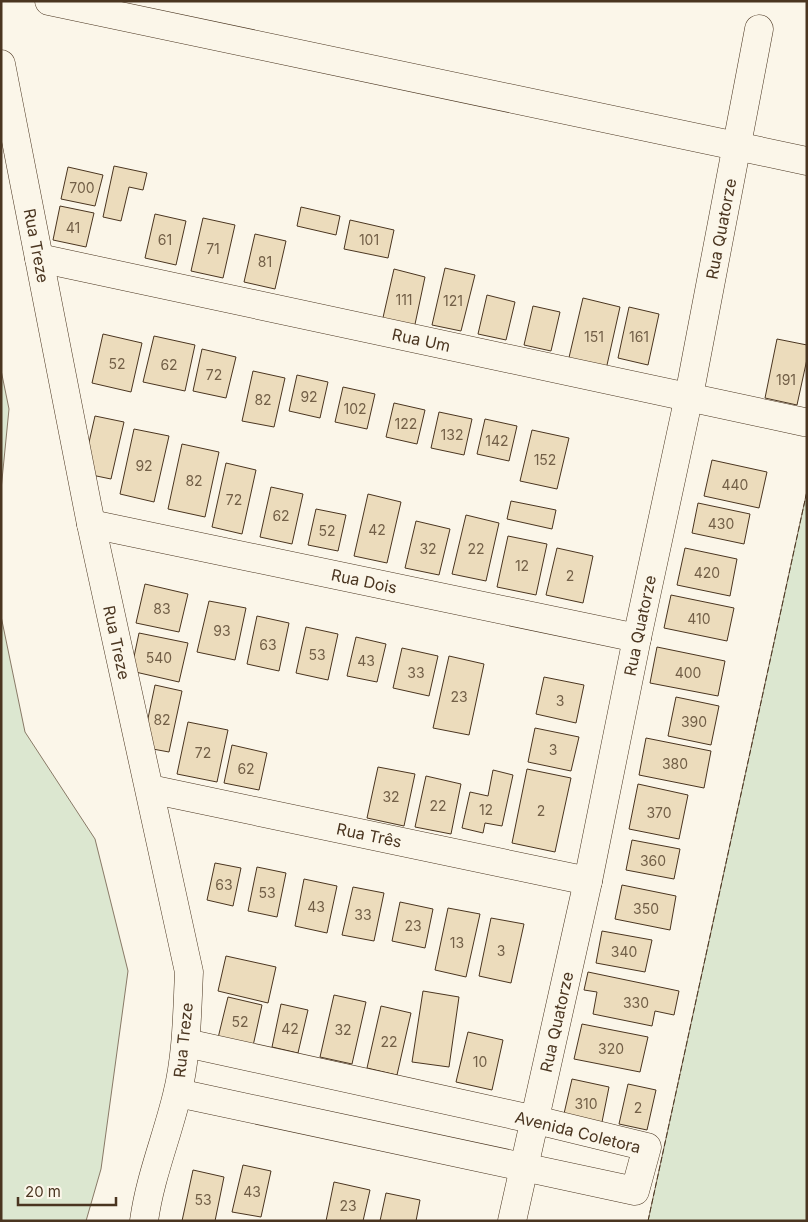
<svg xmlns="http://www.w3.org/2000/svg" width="808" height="1222" font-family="Inter,sans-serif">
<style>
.green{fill:#dce7d0;stroke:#887966}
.building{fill:#ecdcbc;stroke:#4a3520}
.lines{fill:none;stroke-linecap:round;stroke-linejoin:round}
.minor-casing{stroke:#4a3520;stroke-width:29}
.minor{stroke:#fbf6e9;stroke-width:28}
.fence{stroke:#4a3520;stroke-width:1;stroke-dasharray:6 2.5;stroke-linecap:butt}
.labels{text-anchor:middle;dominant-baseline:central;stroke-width:4;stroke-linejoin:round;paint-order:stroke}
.number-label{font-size:14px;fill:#725f47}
.street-label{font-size:16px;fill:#4a3520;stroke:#fbf6e9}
</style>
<rect width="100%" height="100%" fill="#fbf6e9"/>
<path class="green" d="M 1,370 L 9,409 L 1,490 Z
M 807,491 L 807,1221 L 648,1221 Z
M 1,616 L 25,732 L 95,839 L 128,971 L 101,1169 L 86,1221 L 1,1221 Z"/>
<path class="building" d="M 114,166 L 147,173 L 143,190 L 129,187 L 121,221 L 103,217 Z
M 68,167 L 103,175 L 95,206 L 61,199 Z
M 60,206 L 94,213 L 86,247 L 53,240 Z
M 301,207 L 340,216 L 336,235 L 297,226 Z
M 155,214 L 186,221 L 176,265 L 145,258 Z
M 203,218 L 235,225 L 223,278 L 191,271 Z
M 350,220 L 394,230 L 388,258 L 344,249 Z
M 255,234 L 286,241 L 275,289 L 244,282 Z
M 445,268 L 475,275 L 461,331 L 432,325 Z
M 394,269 L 425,277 L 414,329 L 382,322 Z
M 487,295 L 515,302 L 506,340 L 478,334 Z
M 583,298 L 620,307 L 605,374 L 567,366 Z
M 533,306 L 560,312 L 551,351 L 524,345 Z
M 629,307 L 659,314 L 648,365 L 618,358 Z
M 103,334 L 142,343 L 131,392 L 92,383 Z
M 154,336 L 195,345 L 185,391 L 143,382 Z
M 777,339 L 807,345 L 807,359 L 797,405 L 765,398 Z
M 202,349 L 236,357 L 226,398 L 193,391 Z
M 253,371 L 285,378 L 274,427 L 242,421 Z
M 297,375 L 328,382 L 320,418 L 289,411 Z
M 343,387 L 375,394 L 367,429 L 335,422 Z
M 394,403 L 425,410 L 417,444 L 386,437 Z
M 439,412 L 472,419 L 464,455 L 431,448 Z
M 95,416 L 124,422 L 111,479 L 82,473 Z
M 485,419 L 517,426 L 509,461 L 477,454 Z
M 134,429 L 169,436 L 154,502 L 120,494 Z
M 532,430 L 569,438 L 557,489 L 520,481 Z
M 182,444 L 219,452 L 205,517 L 168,509 Z
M 712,460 L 767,472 L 759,508 L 704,496 Z
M 226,463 L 256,470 L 242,534 L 212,527 Z
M 271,487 L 303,494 L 292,544 L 260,537 Z
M 368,494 L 401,502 L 387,563 L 354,556 Z
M 511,501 L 556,510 L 552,529 L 507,519 Z
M 698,503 L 750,514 L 744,544 L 692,533 Z
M 316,509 L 346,515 L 338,551 L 308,545 Z
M 466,515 L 499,523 L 486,581 L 452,574 Z
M 416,521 L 450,529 L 439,575 L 405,568 Z
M 508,536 L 547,544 L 536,595 L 497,587 Z
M 557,548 L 593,556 L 583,603 L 546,595 Z
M 685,548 L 737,559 L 730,596 L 677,585 Z
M 145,584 L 188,594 L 179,632 L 136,623 Z
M 671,595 L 734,608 L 727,641 L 664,628 Z
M 209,601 L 246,608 L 235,660 L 197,652 Z
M 257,616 L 289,623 L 279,671 L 247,664 Z
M 306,627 L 338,634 L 328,680 L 296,673 Z
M 139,633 L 188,643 L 179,682 L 131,671 Z
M 356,637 L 386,644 L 377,682 L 347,676 Z
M 657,647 L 725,661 L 718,696 L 650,683 Z
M 402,648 L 438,656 L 429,696 L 393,688 Z
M 449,656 L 484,664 L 469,735 L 433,728 Z
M 544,677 L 584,685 L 576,723 L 536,714 Z
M 155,685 L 182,691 L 169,752 L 142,747 Z
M 676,697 L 719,706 L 711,745 L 668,736 Z
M 188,722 L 228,730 L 217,782 L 177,774 Z
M 535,728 L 579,737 L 571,771 L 528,762 Z
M 646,738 L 711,751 L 704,788 L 639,775 Z
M 232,745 L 267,753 L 259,790 L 224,783 Z
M 378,767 L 415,774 L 404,826 L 367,818 Z
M 527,769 L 571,778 L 555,852 L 512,843 Z
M 493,770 L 513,775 L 502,826 L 485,823 L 483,833 L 462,828 L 470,792 L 488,796 Z
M 426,776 L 461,784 L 451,834 L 415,827 Z
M 638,784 L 688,795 L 679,839 L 629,829 Z
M 632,840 L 680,849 L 674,879 L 626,870 Z
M 215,863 L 241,868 L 233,906 L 207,900 Z
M 257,867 L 286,873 L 277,917 L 248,911 Z
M 304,879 L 337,886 L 327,933 L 295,926 Z
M 622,885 L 676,896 L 670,930 L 615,919 Z
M 353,887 L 384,893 L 374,941 L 342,935 Z
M 400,902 L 433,909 L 425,948 L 392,941 Z
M 448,908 L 480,914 L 466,977 L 435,970 Z
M 491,918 L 524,924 L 511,983 L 479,976 Z
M 602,931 L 652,940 L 645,972 L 596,963 Z
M 226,956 L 276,967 L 268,1003 L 218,991 Z
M 588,972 L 679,991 L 674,1015 L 655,1011 L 652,1026 L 593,1014 L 597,992 L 584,990 Z
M 423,991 L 459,997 L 449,1067 L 412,1062 Z
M 334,995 L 366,1002 L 352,1064 L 320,1057 Z
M 228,997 L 262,1005 L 253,1046 L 218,1038 Z
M 281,1004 L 308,1010 L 298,1053 L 272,1047 Z
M 381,1006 L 411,1013 L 397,1075 L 367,1068 Z
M 582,1024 L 648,1037 L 640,1072 L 574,1059 Z
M 468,1032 L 503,1040 L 492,1090 L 456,1082 Z
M 572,1079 L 609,1087 L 601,1127 L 563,1118 Z
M 628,1084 L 656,1090 L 647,1130 L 619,1124 Z
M 243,1165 L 271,1171 L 261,1217 L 232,1212 Z
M 193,1170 L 224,1177 L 215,1221 L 182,1221 Z
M 334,1182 L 370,1190 L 363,1221 L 326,1221 Z
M 386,1193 L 420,1200 L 416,1221 L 380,1221 Z"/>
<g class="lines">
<defs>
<g id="minor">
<path d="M 49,1 L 807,161"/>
<path id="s1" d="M 1,64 L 91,524 L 189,972 C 187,1013 187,1055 177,1095 C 167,1137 150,1177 144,1221"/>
<path id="s2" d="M 39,258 L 804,422"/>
<path id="s3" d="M 91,524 L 637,638"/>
<path id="s4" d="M 150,789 L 588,881"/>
<path d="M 178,1093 L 635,1191 L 647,1147 L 536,1120 L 186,1043"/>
<path id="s5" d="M 512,1221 L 588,881 L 637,638 L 689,396 L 759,29"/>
</g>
</defs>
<use href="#minor" class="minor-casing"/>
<use href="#minor" class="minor"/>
<path class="fence" d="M 648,1221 L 807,491"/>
</g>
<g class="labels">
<g class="number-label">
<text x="82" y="187">700</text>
<text x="73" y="227">41</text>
<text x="165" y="239">61</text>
<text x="369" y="239">101</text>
<text x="213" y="248">71</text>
<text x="265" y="261">81</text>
<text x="404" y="299">111</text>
<text x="453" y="300">121</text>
<text x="594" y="336">151</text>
<text x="639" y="336">161</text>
<text x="117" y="363">52</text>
<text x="169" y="364">62</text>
<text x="214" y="374">72</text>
<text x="786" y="379">191</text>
<text x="309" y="396">92</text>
<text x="263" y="399">82</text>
<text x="355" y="408">102</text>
<text x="406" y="423">122</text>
<text x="452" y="434">132</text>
<text x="497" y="440">142</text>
<text x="545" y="459">152</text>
<text x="144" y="465">92</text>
<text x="194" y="480">82</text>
<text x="735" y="484">440</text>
<text x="234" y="499">72</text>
<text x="281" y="515">62</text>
<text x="721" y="523">430</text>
<text x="377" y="529">42</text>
<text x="327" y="530">52</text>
<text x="428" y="548">32</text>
<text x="476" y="548">22</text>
<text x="522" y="565">12</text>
<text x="707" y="572">420</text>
<text x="570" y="575">2</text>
<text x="162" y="608">83</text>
<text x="699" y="618">410</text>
<text x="222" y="630">93</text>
<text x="268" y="644">63</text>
<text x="317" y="654">53</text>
<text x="159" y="657">540</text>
<text x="366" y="660">43</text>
<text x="416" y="672">33</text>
<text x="688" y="672">400</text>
<text x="459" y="696">23</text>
<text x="560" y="700">3</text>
<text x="162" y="719">82</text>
<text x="694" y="721">390</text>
<text x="553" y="749">3</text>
<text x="203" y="752">72</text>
<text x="675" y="763">380</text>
<text x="246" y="768">62</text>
<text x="391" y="796">32</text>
<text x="438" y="805">22</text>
<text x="486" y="809">12</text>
<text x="541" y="810">2</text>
<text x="659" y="812">370</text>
<text x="653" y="860">360</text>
<text x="224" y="884">63</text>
<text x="267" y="892">53</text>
<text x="316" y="906">43</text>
<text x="646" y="908">350</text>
<text x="363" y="914">33</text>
<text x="413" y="925">23</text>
<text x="457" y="942">13</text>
<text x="501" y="950">3</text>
<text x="624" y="951">340</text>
<text x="636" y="1002">330</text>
<text x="240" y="1021">52</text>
<text x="290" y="1028">42</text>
<text x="343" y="1029">32</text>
<text x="389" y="1041">22</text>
<text x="611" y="1048">320</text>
<text x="480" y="1061">10</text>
<text x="586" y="1103">310</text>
<text x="638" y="1107">2</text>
<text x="252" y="1191">43</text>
<text x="203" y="1199">53</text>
<text x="348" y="1205">23</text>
</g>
<g class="street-label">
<text stroke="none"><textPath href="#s5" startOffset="1014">Rua Quatorze</textPath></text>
<text stroke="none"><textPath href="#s1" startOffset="185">Rua Treze</textPath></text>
<text stroke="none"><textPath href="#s2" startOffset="391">Rua Um</textPath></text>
<text stroke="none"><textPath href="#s3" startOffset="279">Rua Dois</textPath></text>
<text stroke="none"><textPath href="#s5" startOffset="609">Rua Quatorze</textPath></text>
<text stroke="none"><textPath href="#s1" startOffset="590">Rua Treze</textPath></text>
<text stroke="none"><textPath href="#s4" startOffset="224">Rua Três</textPath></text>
<text stroke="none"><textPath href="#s5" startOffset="204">Rua Quatorze</textPath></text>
<text transform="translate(183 1040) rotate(-84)">Rua Treze</text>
<text transform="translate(578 1132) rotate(14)">Avenida Coletora</text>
</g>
</g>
<rect width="808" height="1222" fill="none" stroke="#4a3520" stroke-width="5"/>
<path d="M18 1197v8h98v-8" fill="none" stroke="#4a3520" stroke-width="2.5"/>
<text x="25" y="1197" font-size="15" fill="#4a3520" stroke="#fbf6e9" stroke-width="4" paint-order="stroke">20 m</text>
</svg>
